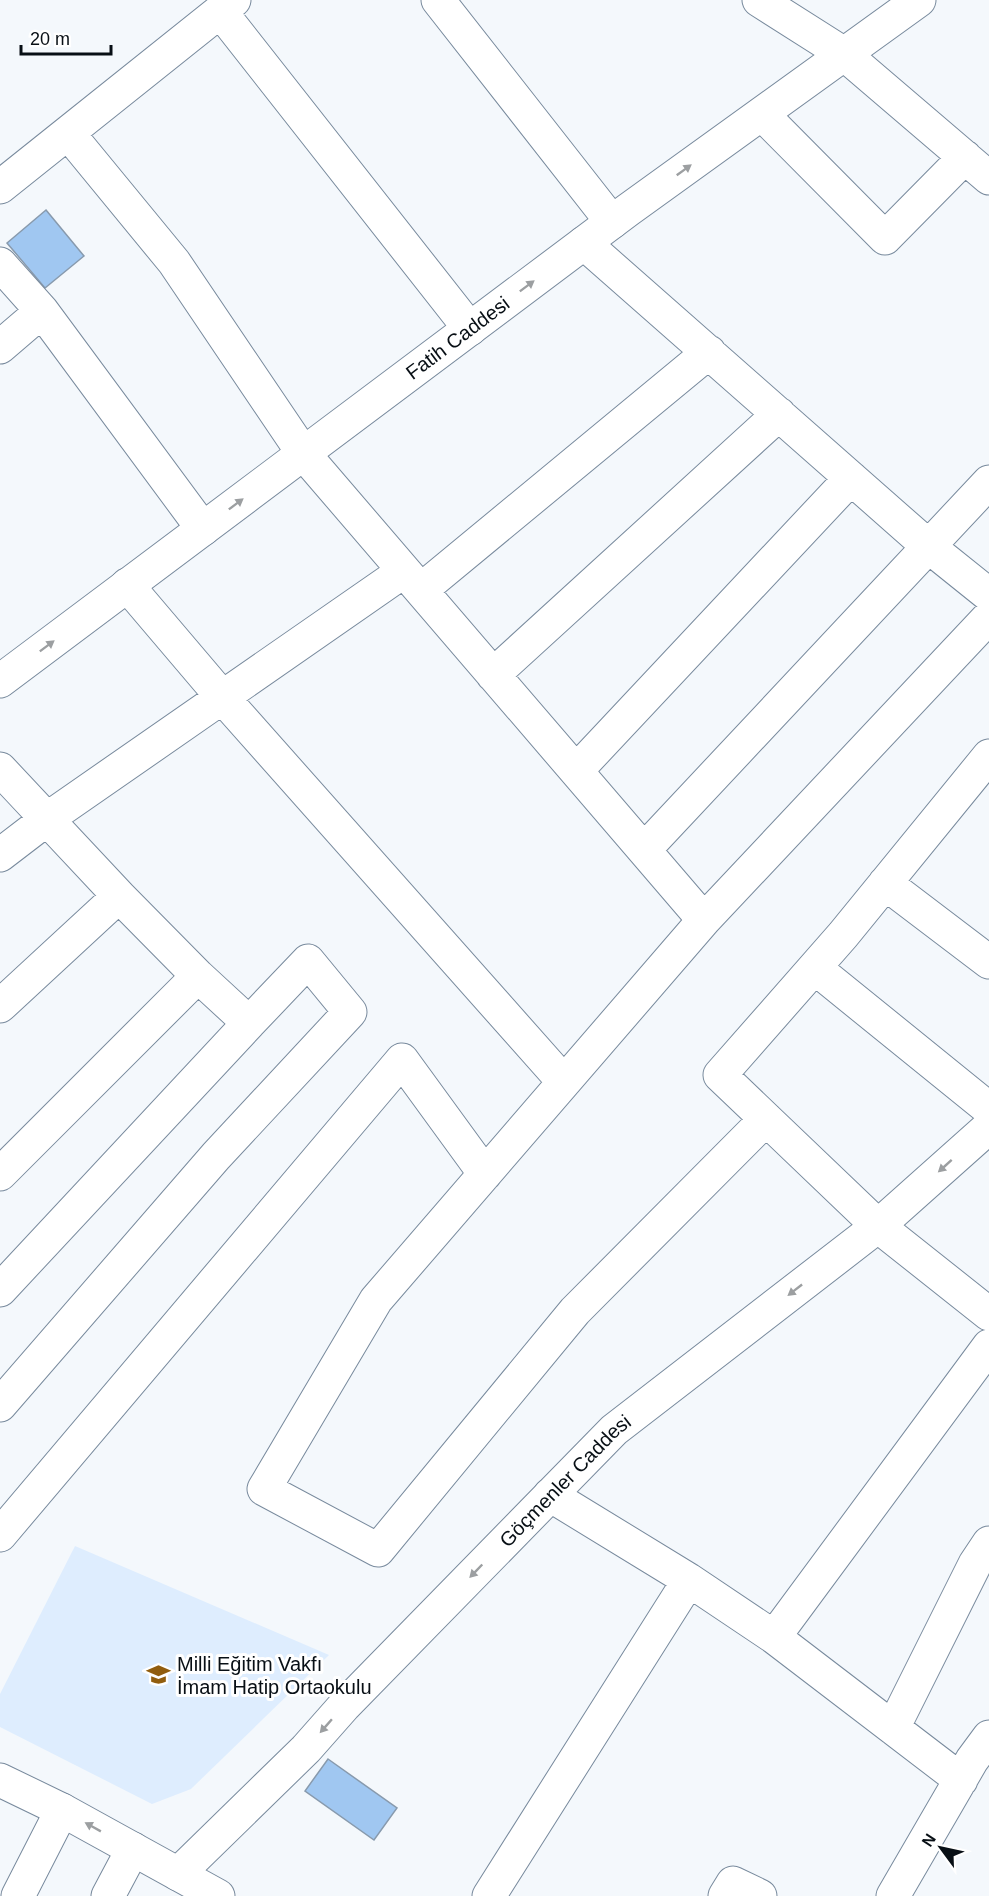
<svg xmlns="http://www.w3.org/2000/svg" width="989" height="1896" font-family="Helvetica,sans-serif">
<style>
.built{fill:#deedfe}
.building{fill:#a0c7f1;stroke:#889aad;stroke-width:1.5}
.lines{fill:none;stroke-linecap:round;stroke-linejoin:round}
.street-casing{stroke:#788a9d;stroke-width:35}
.secondary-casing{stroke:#788a9d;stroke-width:35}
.street{stroke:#fff;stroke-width:33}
.secondary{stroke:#fff;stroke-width:33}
.oneway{fill:#9c9fa1}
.labels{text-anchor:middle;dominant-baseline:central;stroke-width:6;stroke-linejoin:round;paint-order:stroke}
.street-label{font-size:20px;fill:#080f15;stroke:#fff}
.poi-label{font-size:20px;fill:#080f15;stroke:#fff;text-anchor:start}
</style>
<rect width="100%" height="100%" fill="#f4f8fc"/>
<path class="built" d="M 75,1546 L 329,1655 L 191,1789 L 152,1804 L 0,1727 L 0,1694 Z"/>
<path class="building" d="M 46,210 L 84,256 L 45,288 L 7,243 Z
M 328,1759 L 397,1808 L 374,1840 L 305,1791 Z"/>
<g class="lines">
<defs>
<path id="street" d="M 438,0 L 612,222
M 759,0 L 844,54 L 989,178
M 220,11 L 470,329
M 762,114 L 885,238 L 965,157
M 68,133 L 174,262 L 303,453 L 704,920 L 989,617
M 0,187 L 234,0
M 584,243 L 928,546 L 989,595
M 0,264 L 42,311
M 0,347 L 42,311 L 203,529
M 127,585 L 223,698 L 564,1082
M 421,590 L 709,352
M 493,675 L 779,414
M 989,756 L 843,935 L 720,1075 L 878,1226 L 989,1314
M 0,769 L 119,896 L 0,1006
M 576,771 L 851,478
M 644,850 L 989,482
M 0,855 L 47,819 L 404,571
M 885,883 L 989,962
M 704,920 L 376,1300 L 264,1489 L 378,1550 L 575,1311 L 766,1119
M 815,968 L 989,1109
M 0,1174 L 198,976 L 119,896
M 0,1290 L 249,1023 L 198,976
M 0,1405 L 216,1156 L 350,1012 L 308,961 L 249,1023
M 0,1535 L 402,1060 L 485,1174
M 689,1580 L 774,1637 L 989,1346
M 774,1637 L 961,1780
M 893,1728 L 975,1564 L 989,1543
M 18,1896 L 62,1810
M 489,1896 L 689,1580 L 550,1495
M 725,1896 L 733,1883 L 760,1896
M 893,1896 L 972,1760 L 989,1737"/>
<g id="secondary">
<path id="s1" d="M 0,681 L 628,210 L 919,0"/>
<path d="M 0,1780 L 62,1810 L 218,1896"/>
<path id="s2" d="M 178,1874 L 306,1749 L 344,1706 L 614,1430 L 878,1226 L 989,1127"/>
<path d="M 108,1896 L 133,1849"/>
</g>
</defs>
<use href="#street" class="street-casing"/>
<use href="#secondary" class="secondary-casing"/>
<use href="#street" class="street"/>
<use href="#secondary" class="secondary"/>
</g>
<defs><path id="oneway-solid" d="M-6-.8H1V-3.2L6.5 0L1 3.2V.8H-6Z" transform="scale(1.5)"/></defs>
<g class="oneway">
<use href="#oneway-solid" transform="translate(684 170) rotate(-36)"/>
<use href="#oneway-solid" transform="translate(527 286) rotate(-37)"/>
<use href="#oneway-solid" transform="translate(236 504) rotate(-37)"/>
<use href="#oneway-solid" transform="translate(47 646) rotate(-37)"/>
<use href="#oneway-solid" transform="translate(945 1166) rotate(138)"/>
<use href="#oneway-solid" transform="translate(795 1290) rotate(142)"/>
<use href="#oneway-solid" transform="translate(476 1571) rotate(134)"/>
<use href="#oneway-solid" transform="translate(326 1726) rotate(131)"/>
<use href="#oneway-solid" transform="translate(93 1827) rotate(-151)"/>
</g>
<defs>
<symbol id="school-bare" viewBox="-9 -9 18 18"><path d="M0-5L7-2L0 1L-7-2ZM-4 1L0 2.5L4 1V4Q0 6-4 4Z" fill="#915d0e" stroke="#fff" stroke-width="2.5" paint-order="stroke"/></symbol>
</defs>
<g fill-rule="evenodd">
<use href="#school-bare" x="142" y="1658" width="33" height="33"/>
</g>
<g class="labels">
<g class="street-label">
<text stroke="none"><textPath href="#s1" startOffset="572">Fatih Caddesi</textPath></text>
<text stroke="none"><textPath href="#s2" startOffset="552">Göçmenler Caddesi</textPath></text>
</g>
<g class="poi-label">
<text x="177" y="1664">Milli Eğitim Vakfı<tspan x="177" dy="23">İmam Hatip Ortaokulu</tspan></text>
</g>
</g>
<g transform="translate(941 1848) rotate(303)" stroke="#ffffff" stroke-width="4.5" paint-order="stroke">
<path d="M0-4.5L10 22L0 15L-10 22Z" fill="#080f15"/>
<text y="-9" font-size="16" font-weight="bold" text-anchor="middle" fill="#080f15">N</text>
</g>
<path d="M21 45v9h90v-9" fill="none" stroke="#080f15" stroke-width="3"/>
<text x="30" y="45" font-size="18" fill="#080f15" stroke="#ffffff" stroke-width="4.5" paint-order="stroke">20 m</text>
</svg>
